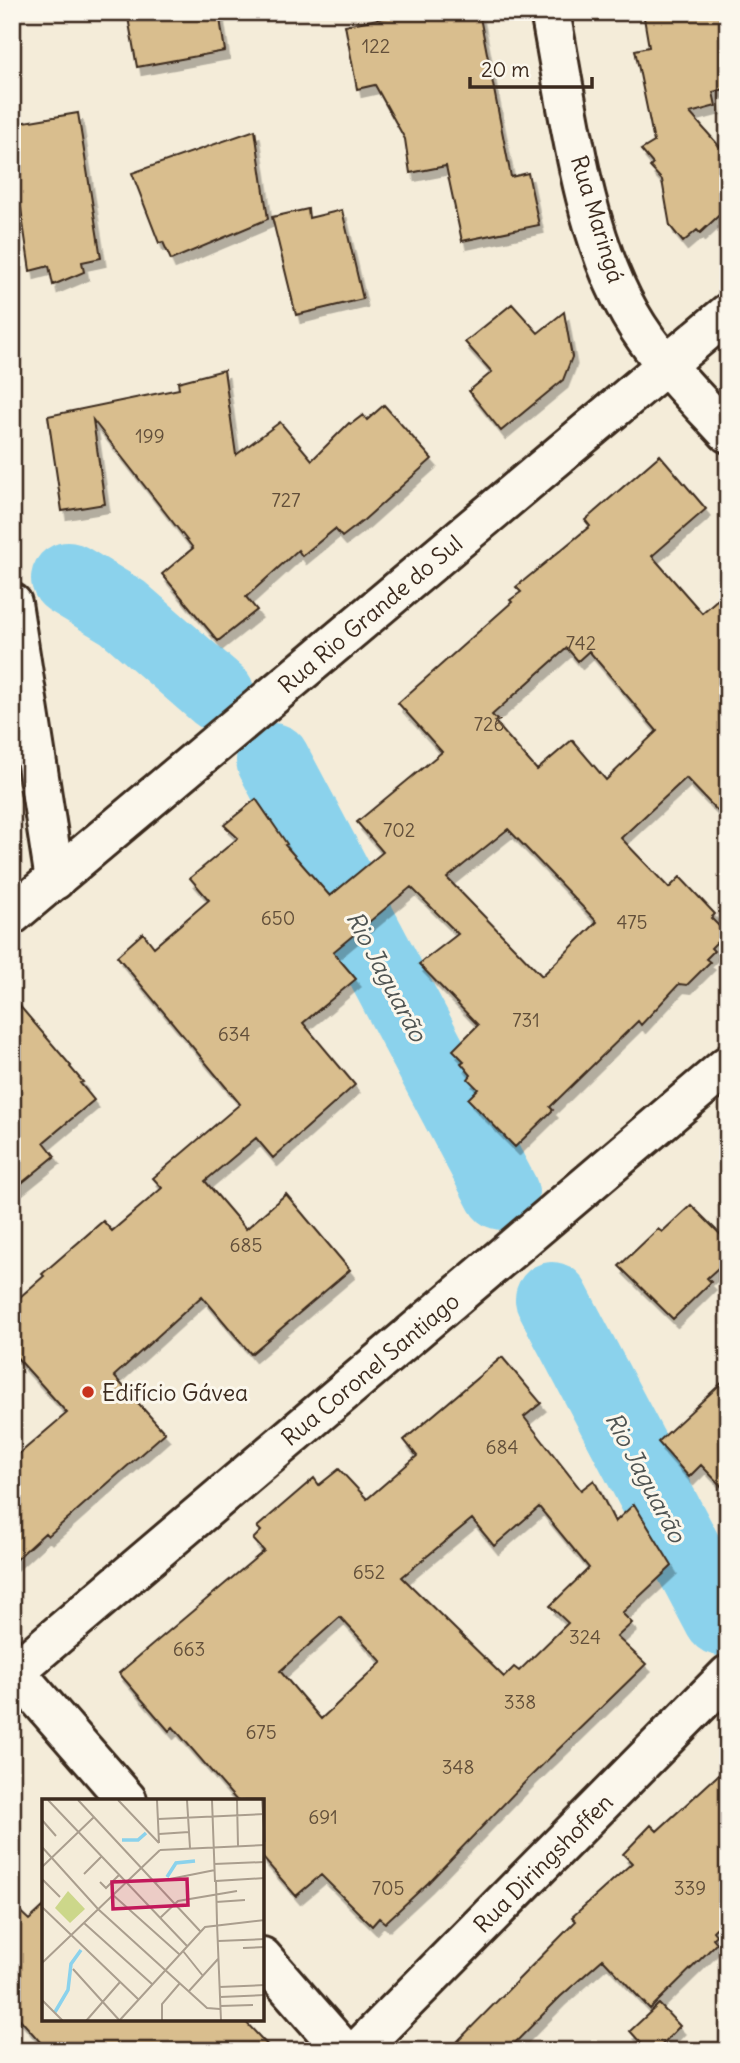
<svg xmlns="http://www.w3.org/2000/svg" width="740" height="2063" font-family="Delius,sans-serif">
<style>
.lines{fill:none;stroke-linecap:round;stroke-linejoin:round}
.river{stroke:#8bd2ec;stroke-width:74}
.building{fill:#d9be8e;stroke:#3b2a1e;stroke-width:2;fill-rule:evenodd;filter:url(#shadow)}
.minor-casing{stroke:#3b2a1e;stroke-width:44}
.secondary-casing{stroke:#3b2a1e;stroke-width:44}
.minor{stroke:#fbf7ec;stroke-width:38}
.secondary{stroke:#fbf7ec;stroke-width:38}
.poi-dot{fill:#c8321e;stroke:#fbf7ec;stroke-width:2.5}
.labels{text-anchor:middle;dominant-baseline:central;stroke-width:6;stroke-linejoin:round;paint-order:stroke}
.number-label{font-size:19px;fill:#624f3a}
.street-label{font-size:23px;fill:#3b2a1e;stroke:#fbf7ec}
.poi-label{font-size:23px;fill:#3b2a1e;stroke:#fbf7ec;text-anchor:start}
.water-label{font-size:24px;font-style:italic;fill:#4f5452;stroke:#fbf7ec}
.inset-river{fill:none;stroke:#8bd2ec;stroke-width:3.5}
.inset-road{fill:none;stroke:#aa9e8e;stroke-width:2}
.view{fill:#c2185b;fill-opacity:0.15;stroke:#c2185b;stroke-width:3.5}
.inset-edge{fill:none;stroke:#3b2a1e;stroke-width:3.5}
</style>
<defs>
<filter id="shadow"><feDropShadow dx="4.5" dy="8" stdDeviation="0" flood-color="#0004"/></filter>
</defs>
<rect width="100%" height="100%" fill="#f4ecd9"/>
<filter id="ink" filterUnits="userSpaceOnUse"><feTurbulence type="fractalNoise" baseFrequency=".0143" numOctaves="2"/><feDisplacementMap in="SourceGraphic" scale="14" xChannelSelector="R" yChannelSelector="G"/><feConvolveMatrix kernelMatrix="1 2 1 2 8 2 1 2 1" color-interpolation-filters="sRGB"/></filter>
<g filter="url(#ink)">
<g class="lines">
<path class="river" d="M 68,579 L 123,612 L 218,695
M 273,760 L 502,1193
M 552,1299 L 721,1619"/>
</g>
<path class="building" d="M 127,12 L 219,12 L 225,51 L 137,67 Z
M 416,12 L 479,12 L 511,177 L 528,173 L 539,225 L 462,241 L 446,166 L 410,173 L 405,139 L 375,85 L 357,89 L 345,25 Z
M 643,12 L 728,12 L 728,88 L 713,92 L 716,106 L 690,113 L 728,156 L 728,207 L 700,233 L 697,230 L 683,242 L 670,226 L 662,180 L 650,167 L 653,164 L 641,150 L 654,142 L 635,50 L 649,47 Z
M 78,113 L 101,258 L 82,262 L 84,272 L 53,285 L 49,266 L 30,271 L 21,209 L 18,210 L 12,177 L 12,124 Z
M 255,130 L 268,219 L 171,260 L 163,242 L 159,243 L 132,173 Z
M 308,209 L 309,218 L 342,210 L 363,299 L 296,315 L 272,217 Z
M 512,304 L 538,333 L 564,312 L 572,357 L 563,380 L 501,431 L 469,391 L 492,372 L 465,342 Z
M 224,370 L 236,455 L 280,422 L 312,460 L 349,423 L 351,424 L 363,415 L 367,420 L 384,405 L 432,459 L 364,520 L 342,537 L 335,529 L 302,556 L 298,550 L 246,597 L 257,610 L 218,641 L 162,574 L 193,548 L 93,420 L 105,504 L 62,511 L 48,416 L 179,389 L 178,382 Z
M 660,455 L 706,509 L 652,556 L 702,613 L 728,590 L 728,822 L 686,778 L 621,838 L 669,888 L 680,877 L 715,914 L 711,918 L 726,933 L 711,948 L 714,951 L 706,959 L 710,962 L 687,985 L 679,984 L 641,1025 L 638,1021 L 550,1107 L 553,1110 L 515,1147 L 468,1099 L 478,1089 L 468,1079 L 471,1075 L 461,1063 L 464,1061 L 453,1050 L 478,1025 L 419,964 L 458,934 L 411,887 L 333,952 L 356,979 L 303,1023 L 355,1085 L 273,1158 L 256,1138 L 205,1181 L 246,1229 L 286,1194 L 350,1270 L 251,1354 L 202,1296 L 114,1376 L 165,1433 L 48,1536 L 45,1533 L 12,1563 L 12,1460 L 67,1413 L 12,1352 L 12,1304 L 44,1276 L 42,1274 L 103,1221 L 112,1231 L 162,1188 L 153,1178 L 240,1104 L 117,956 L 143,933 L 154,947 L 209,900 L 190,878 L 238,838 L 224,825 L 256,799 L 287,844 L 285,845 L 330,896 L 383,852 L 357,822 L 442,752 L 398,703 L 512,602 L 510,600 L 521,592 L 516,587 L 590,526 L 585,520 ZM 567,648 L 578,661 L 589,651 L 657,731 L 606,780 L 572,740 L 537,770 L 495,722 L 497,720 L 492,715 ZM 508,829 L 597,922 L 542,976 L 447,878 Z
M 12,997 L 71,1066 L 70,1067 L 83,1082 L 80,1083 L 94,1100 L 44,1142 L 55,1156 L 12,1191 Z
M 691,1205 L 728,1242 L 728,1259 L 707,1278 L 711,1282 L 673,1319 L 619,1266 L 658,1229 L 662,1232 Z
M 502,1357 L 541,1403 L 524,1417 L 581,1490 L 594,1480 L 615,1522 L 634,1504 L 672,1566 L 622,1613 L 632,1623 L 617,1637 L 646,1664 L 527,1780 L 428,1883 L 385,1923 L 379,1918 L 372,1926 L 321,1875 L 296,1896 L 262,1857 L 262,1801 L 237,1801 L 173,1727 L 169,1731 L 119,1673 L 264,1551 L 253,1539 L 261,1531 L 257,1527 L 314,1478 L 319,1485 L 339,1469 L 367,1499 L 417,1456 L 404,1440 ZM 539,1507 L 589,1568 L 550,1606 L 568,1623 L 519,1671 L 514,1667 L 504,1677 L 402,1577 L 472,1519 L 494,1546 ZM 340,1617 L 382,1662 L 321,1719 L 280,1671 Z
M 728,1377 L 728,1493 L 701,1465 L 689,1477 L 658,1442 Z
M 728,1766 L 728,1916 L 713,1931 L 716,1935 L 713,1938 L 717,1943 L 650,2009 L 603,1959 L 560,1997 L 507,2051 L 448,2051 L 576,1921 L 572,1917 L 632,1863 L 623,1854 L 651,1825 L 657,1831 Z
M 12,1904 L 29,1920 L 44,1906 L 44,2019 L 243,2019 L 273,2051 L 48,2051 L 12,2010 Z
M 659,2004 L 680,2026 L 656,2051 L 648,2051 L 630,2031 Z"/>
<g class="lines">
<defs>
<path id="minor" d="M 550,12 C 568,106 582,231 630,314 C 655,358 694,396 728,433
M 12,603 L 55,880
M 12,1668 L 127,1800
M 262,1957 L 344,2051
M 357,2051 L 728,1675"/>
<path id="secondary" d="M 12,915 L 728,313
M 12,1674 L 728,1065"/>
</defs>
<use href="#minor" class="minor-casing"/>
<use href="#secondary" class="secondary-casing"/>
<use href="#minor" class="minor"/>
<use href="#secondary" class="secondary"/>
</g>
</g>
<circle class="poi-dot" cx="88" cy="1392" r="7"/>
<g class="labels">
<g class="number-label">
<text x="376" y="46">122</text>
<text x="150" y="436">199</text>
<text x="286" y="500">727</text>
<text x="581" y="643">742</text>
<text x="489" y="724">726</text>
<text x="399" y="830">702</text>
<text x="278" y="918">650</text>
<text x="632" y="922">475</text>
<text x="526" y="1020">731</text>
<text x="234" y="1034">634</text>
<text x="246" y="1245">685</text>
<text x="502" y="1447">684</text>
<text x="369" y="1572">652</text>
<text x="585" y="1637">324</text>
<text x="189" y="1649">663</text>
<text x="520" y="1702">338</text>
<text x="261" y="1732">675</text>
<text x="458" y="1767">348</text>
<text x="323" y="1817">691</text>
<text x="388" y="1888">705</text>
<text x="690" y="1888">339</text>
</g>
<g class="street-label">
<text transform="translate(598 219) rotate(73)">Rua Maringá</text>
<text transform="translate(370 614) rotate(-40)">Rua Rio Grande do Sul</text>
<text transform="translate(370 1369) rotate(-40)">Rua Coronel Santiago</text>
<text transform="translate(543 1863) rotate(-45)">Rua Diringshoffen</text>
</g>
<g class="poi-label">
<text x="102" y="1392">Edifício Gávea</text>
</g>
<g class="water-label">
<text transform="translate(387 976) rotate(62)">Rio Jaguarão</text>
<text transform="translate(646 1477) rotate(62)">Rio Jaguarão</text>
</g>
</g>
<g transform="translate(42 1799)">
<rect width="222" height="222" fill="#f4ecd9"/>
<path d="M 26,92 L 43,110 L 28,124 L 13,109 Z" fill="#ccd78a"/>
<path class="inset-river" d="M 80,41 L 96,41 L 104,34M 125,78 L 134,64 L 153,62M 13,213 L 26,191 L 29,165 L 39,151"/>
<path class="inset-road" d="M 6,1 L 145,147M 36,1 L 158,132M 76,1 L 117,44M 115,1 L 117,44M 145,1 L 148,49M 170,1 L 173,83M 195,1 L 196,47M 220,1 L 223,43M 116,20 L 223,15M 0,21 L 14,37M 117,35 L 147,33M 0,48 L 56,110 L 165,209 L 178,210M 118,51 L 223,46M 172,65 L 223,63M 0,68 L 52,18M 42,75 L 60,57M 0,80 L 18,98M 58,83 L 64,89 L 77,76M 113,83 L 173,71M 71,96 L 137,155M 174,103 L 203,101M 0,108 L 96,200M 118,119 L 136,102 L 195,92M 42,124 L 110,185M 175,124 L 179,222M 175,124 L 174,82 L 223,79M 176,142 L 223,140M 201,149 L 223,148M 141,152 L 161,177M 0,164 L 118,51M 31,170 L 78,222M 177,188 L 223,186M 147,192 L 176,160M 178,198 L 223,196M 0,201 L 21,222M 178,207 L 211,206M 44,222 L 78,183M 77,222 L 163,128 L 223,121M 120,222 L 120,205 L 138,184"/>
<path class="view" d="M 145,80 L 146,106 L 71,110 L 70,83 Z"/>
<rect width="222" height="222" class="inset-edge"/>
</g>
<rect width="740" height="2063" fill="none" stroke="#fbf7ec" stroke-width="42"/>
<rect x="21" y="21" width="698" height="2021" fill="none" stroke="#3b2a1e" stroke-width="2.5" filter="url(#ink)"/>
<path d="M470 77v10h122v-10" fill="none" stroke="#3b2a1e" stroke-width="3.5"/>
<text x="481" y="77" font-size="21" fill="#3b2a1e" stroke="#fbf7ec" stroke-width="5" paint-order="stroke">20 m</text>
</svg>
